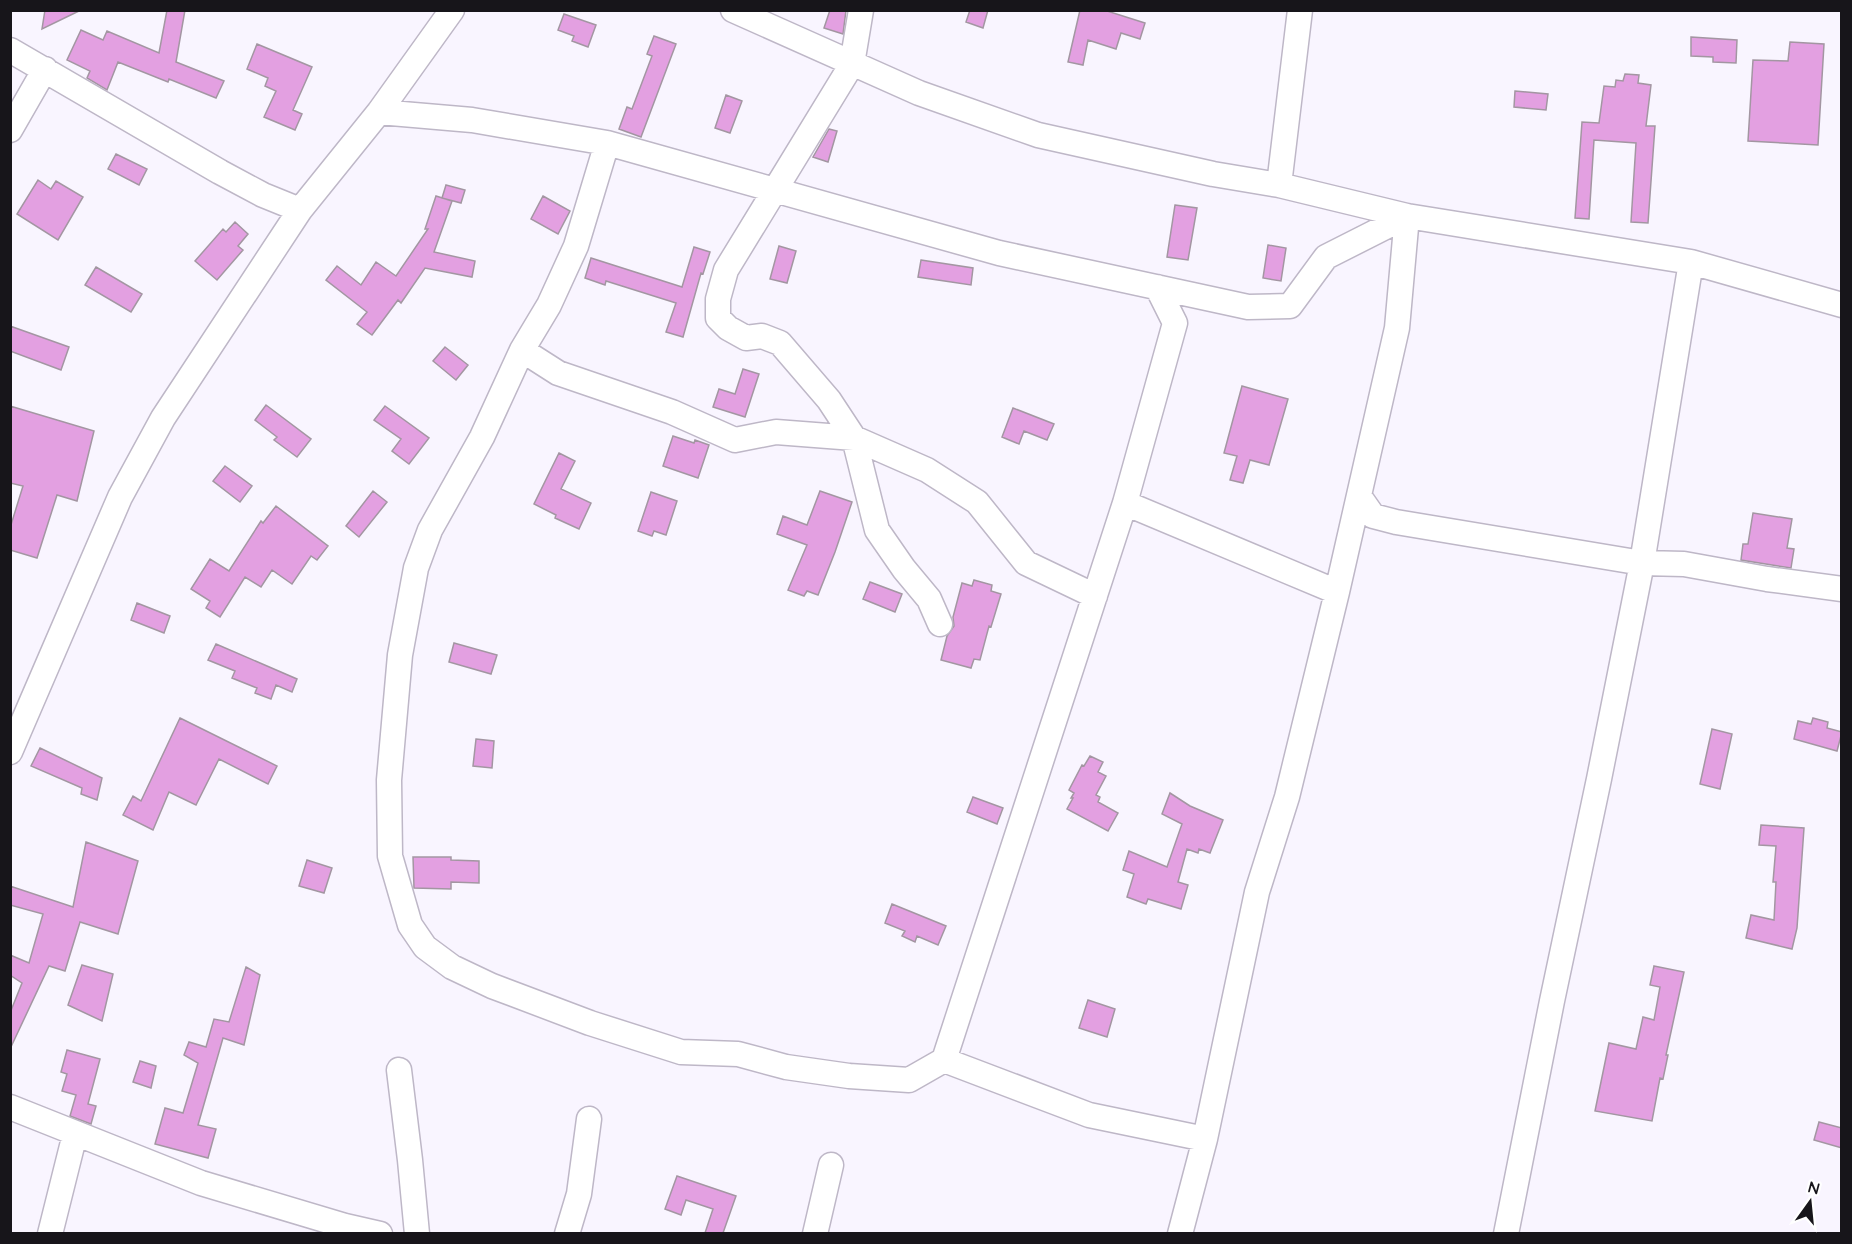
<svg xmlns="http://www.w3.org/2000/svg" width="1852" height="1244" font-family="Quicksand,sans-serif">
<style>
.building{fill:#e3a0e1;stroke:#a396a2;stroke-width:1.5}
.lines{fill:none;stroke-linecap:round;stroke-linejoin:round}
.minor-casing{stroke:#beb7c7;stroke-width:27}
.minor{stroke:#fff;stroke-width:24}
</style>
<rect width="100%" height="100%" fill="#f9f5ff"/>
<path class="building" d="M 45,10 L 81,10 L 42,29 Z
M 167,10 L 185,10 L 176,62 L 224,81 L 216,98 L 169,79 L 168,82 L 118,62 L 107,90 L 87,78 L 90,71 L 67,60 L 81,30 L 103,40 L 107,31 L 159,53 Z
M 830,10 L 846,10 L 843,34 L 824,28 Z
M 970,10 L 988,10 L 983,28 L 966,22 Z
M 1080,10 L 1104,10 L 1145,23 L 1140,39 L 1121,33 L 1116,49 L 1088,40 L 1083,65 L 1068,62 Z
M 564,14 L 596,25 L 588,47 L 572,41 L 574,36 L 558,30 Z
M 654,36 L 676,44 L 641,137 L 619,129 L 627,107 L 632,109 L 652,56 L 647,54 Z
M 1691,37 L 1737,40 L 1736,63 L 1713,62 L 1713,57 L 1691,56 Z
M 1790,42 L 1824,44 L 1818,145 L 1748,141 L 1753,60 L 1788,61 Z
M 257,44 L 312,67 L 293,110 L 302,114 L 295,130 L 264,117 L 276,91 L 265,86 L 268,78 L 247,69 Z
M 1625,74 L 1639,75 L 1638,83 L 1651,85 L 1646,126 L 1655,126 L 1648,223 L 1631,222 L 1636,143 L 1594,140 L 1589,219 L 1575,218 L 1582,122 L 1599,123 L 1604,86 L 1615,87 L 1616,80 L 1623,81 Z
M 1515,91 L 1548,94 L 1546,110 L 1514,107 Z
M 726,95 L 742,101 L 730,133 L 715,128 Z
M 829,129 L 837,131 L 828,162 L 813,157 Z
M 116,154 L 147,169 L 139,185 L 108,169 Z
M 38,180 L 51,189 L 56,181 L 83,197 L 58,240 L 17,214 Z
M 446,185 L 465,190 L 461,203 L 442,198 Z
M 436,196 L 452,201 L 434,252 L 475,261 L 472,277 L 425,268 L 401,303 L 398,300 L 372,335 L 357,324 L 367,312 L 326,280 L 337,266 L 361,285 L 376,262 L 396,276 L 428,229 L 425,229 Z
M 543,196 L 570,211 L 558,234 L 531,219 Z
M 1175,205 L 1197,208 L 1188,260 L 1167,257 Z
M 235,222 L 248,234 L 238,246 L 243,250 L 217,280 L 195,261 L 223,229 L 226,232 Z
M 1268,245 L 1286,248 L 1281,281 L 1263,278 Z
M 779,246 L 796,251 L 787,283 L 770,279 Z
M 694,247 L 710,252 L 703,274 L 701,273 L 683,337 L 666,332 L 676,303 L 606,281 L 605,285 L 585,278 L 591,258 L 682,287 Z
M 921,260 L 973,268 L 971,285 L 918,277 Z
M 96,267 L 142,294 L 131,312 L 85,285 Z
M 10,326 L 69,347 L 61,370 L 10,351 Z
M 445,347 L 468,365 L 456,380 L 433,361 Z
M 743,369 L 759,374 L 745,417 L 713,407 L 719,389 L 735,394 Z
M 1242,386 L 1288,399 L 1269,465 L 1250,460 L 1243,483 L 1230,480 L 1237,456 L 1224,453 Z
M 266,405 L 311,439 L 297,457 L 274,440 L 277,437 L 255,420 Z
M 10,406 L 94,431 L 77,501 L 57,495 L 37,558 L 10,550 L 10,528 L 23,486 L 10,483 Z
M 385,406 L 429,438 L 409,464 L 392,451 L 401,439 L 374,420 Z
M 1013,408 L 1054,424 L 1047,440 L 1024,431 L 1019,444 L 1002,437 Z
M 673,436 L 694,443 L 695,440 L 709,445 L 698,478 L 663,466 Z
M 559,453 L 575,461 L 561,489 L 591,503 L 579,529 L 555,518 L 556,515 L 534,504 Z
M 225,466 L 252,486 L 240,502 L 213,481 Z
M 373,491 L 387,502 L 359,537 L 346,526 Z
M 820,491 L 852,502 L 835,552 L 818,595 L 807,591 L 804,596 L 788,590 L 807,545 L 777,534 L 783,516 L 807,525 Z
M 651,492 L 677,501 L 666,535 L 654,531 L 652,536 L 638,531 Z
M 276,506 L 328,546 L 317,560 L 311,556 L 292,584 L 272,570 L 261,587 L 245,577 L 220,617 L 206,608 L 210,601 L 191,589 L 210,559 L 229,571 L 261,521 L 263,523 Z
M 1753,513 L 1792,519 L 1787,548 L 1794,549 L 1791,568 L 1741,560 L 1743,544 L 1748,544 Z
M 974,580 L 992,585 L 991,591 L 1001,594 L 991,627 L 989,626 L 980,660 L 974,659 L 971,668 L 941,660 L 947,636 L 954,626 L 953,617 L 962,583 L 972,586 Z
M 870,582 L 902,594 L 895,612 L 863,599 Z
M 137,603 L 170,616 L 164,633 L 131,620 Z
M 454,643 L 497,655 L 491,674 L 449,662 Z
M 216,644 L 297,679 L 292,692 L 276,685 L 271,699 L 255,693 L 257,688 L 232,678 L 235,671 L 208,660 Z
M 180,718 L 277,766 L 268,784 L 219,759 L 196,805 L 169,792 L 153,830 L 123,815 L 133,796 L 141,801 Z
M 1813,718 L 1828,722 L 1827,728 L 1842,732 L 1837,751 L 1794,739 L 1798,721 L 1811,724 Z
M 1712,729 L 1732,734 L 1720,789 L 1700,784 Z
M 476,739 L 494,741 L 492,768 L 473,766 Z
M 40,748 L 102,778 L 97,800 L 81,794 L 82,788 L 31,766 Z
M 1090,756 L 1103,762 L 1098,772 L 1106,776 L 1096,795 L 1100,797 L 1098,802 L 1118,813 L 1108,831 L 1067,809 L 1073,798 L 1071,798 L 1074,793 L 1069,790 L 1082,765 L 1084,766 Z
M 1170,793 L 1190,806 L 1223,820 L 1210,853 L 1199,849 L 1198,853 L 1187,849 L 1178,882 L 1188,885 L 1181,909 L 1148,899 L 1146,904 L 1127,897 L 1134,874 L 1123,870 L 1129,851 L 1167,867 L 1182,824 L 1162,814 Z
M 973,797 L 1003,808 L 997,824 L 967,812 Z
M 1761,825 L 1804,828 L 1797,928 L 1792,949 L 1746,938 L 1751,915 L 1774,920 L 1776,882 L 1773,882 L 1776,846 L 1759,845 Z
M 86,842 L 138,861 L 118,934 L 80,922 L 65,971 L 49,966 L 10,1049 L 10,1013 L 22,983 L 10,975 L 10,955 L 29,963 L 43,914 L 10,905 L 10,886 L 73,907 Z
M 413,857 L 451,857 L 451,860 L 479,861 L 479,883 L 451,882 L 451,889 L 414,888 Z
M 307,860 L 332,868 L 324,893 L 299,886 Z
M 892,904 L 946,926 L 938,945 L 917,936 L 915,942 L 902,936 L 905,931 L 885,923 Z
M 82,965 L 113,974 L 102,1021 L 68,1005 Z
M 1654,966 L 1684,972 L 1666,1055 L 1668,1055 L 1663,1079 L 1660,1078 L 1652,1121 L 1595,1111 L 1609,1043 L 1636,1049 L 1643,1017 L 1654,1020 L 1660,987 L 1650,985 Z
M 246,967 L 260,975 L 244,1045 L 223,1038 L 198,1125 L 216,1129 L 208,1158 L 155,1144 L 165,1108 L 183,1113 L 198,1063 L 184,1055 L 189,1042 L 206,1047 L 214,1019 L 229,1022 Z
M 1088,1000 L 1115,1009 L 1107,1037 L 1079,1028 Z
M 67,1050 L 100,1059 L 88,1104 L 96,1106 L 91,1124 L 70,1116 L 76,1095 L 62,1091 L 67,1074 L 61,1072 Z
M 140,1061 L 156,1066 L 151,1088 L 133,1082 Z
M 1819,1122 L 1842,1128 L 1842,1148 L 1814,1140 Z
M 677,1176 L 736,1196 L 723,1233 L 705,1233 L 713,1209 L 686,1200 L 681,1215 L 665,1209 Z"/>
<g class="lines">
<defs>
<path id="minor" d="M 733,10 L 919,93 L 1038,135 L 1213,174 L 1279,185 L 1407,216 L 1691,262 L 1842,305
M 861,10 L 852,64 L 726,270 L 718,299 L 718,318 L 728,328 L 746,338 L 762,336 L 780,343 L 829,400 L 854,438 L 877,530 L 904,569 L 929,599 L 940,624
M 10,50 L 220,172 L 263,195 L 300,210
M 379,112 L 472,120 L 607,143 L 999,253 L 1248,307 L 1290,306 L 1326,257 L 1407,216
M 10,130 L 45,69
M 607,143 L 576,246 L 549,305 L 522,350 L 482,437 L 430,530 L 416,568 L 400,655 L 389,780 L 390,856 L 410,925 L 425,947 L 452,967 L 492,986 L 590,1023 L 681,1052 L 738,1054 L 786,1067 L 849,1076 L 909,1080 L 944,1060 L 1089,1115 L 1205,1139
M 1279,185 L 1300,10
M 522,350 L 558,373 L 672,412 L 735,440 L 776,432 L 854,438 L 927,470 L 977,502 L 1026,563 L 1095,596
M 1359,496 L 1373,516 L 1396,522 L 1642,563 L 1684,564 L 1767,579 L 1842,589
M 1125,503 L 1337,592
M 10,752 L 120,497 L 163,418 L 300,210 L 379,112 L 452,10
M 944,1060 L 1125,503 L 1175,323 L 1157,287
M 399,1070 L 410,1160 L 417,1234
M 10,1107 L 201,1183 L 345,1226 L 380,1234
M 50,1234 L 75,1134
M 567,1234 L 579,1194 L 589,1119
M 815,1234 L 831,1165
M 1180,1234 L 1205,1139 L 1257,892 L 1287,797 L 1337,592 L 1397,328 L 1407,216
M 1506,1234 L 1552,1001 L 1599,779 L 1642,563 L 1691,262"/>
</defs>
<use href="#minor" class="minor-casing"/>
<use href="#minor" class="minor"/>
</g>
<rect width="1852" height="1244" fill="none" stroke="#17151a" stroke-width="24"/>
<g transform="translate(1810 1202) rotate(15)" stroke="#ffffff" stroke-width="4.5" paint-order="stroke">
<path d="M0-4.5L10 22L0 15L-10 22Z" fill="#17151a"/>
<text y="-9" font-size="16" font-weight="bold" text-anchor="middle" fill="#17151a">N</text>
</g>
</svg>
